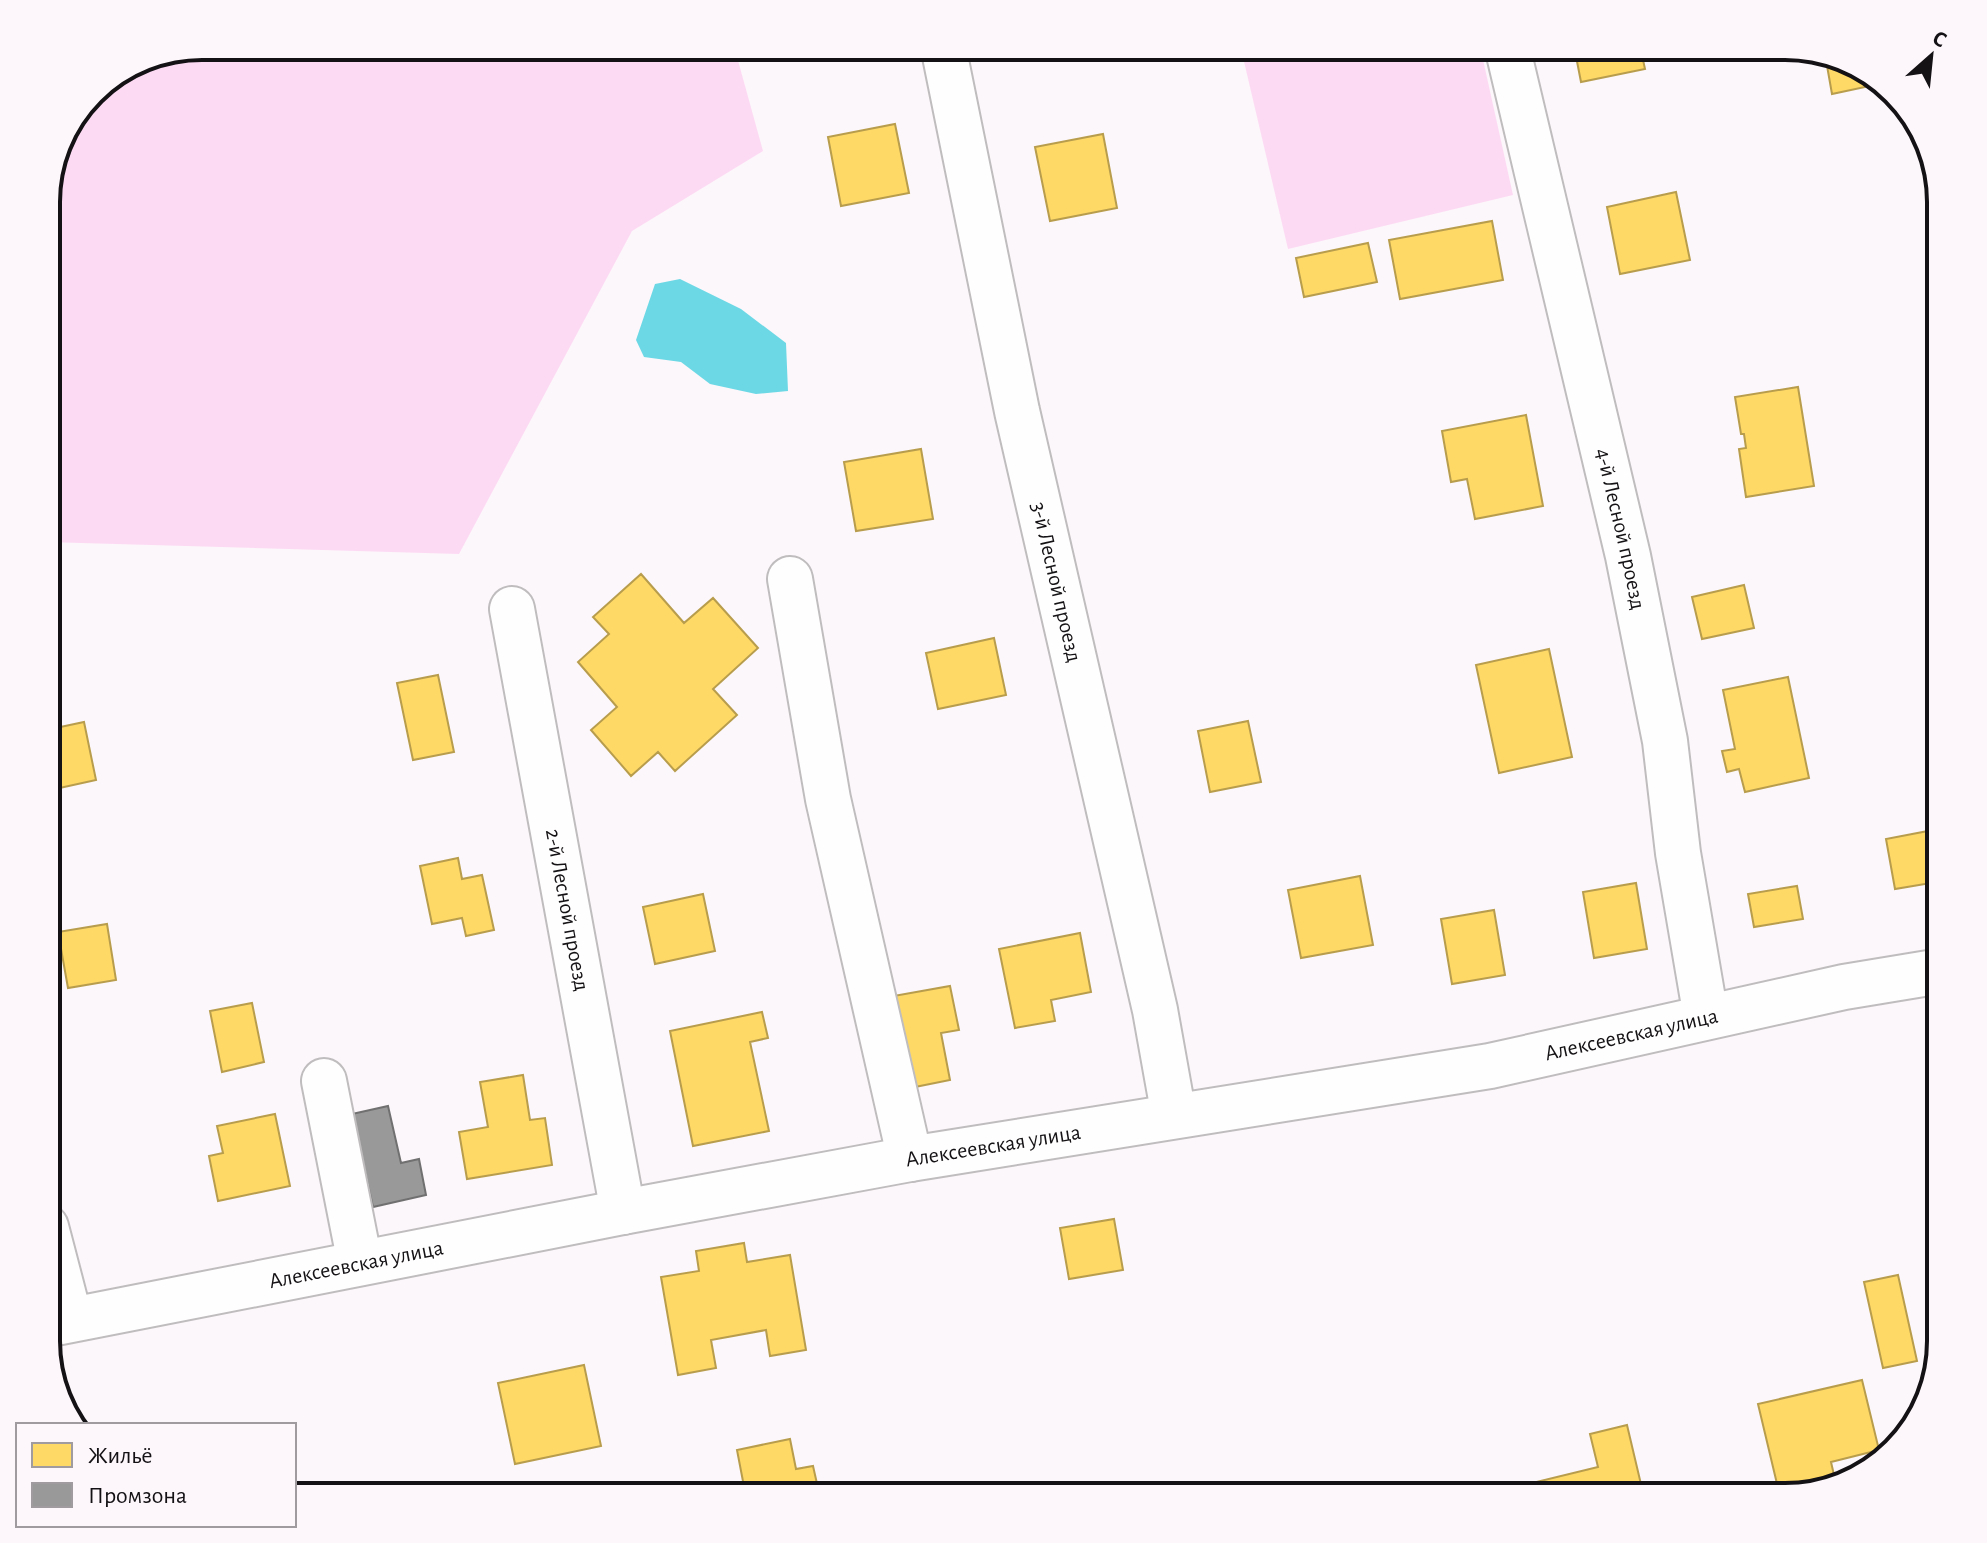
<svg xmlns="http://www.w3.org/2000/svg" width="1987" height="1543" font-family="'Alegreya Sans',sans-serif">
<style>
.green{fill:#fddaf4}
.water{fill:#6cd8e6}
.homes{fill:#ffd966;stroke:#b89d4d;stroke-width:2}
.industry{fill:#999;stroke:#717071;stroke-width:2}
.lines{fill:none;stroke-linecap:round;stroke-linejoin:round}
.minor-casing{stroke:#c0bdbf;stroke-width:48}
.minor{stroke:#fffefe;stroke-width:44}
.labels{text-anchor:middle;dominant-baseline:central;stroke-width:8;stroke-linejoin:round;paint-order:stroke}
.street-label{font-size:22px;fill:#141214;stroke:#fdf6fb}
.rim{fill:none;stroke:#141214;stroke-width:4}
</style>
<rect width="100%" height="100%" fill="#fcf7fa"/>
<path class="green" d="M 202,46 L 734,46 L 763,151 L 632,231 L 459,554 L 46,542 L 46,192 L 62,133 L 99,85 L 143,58 Z
M 1276,46 L 1480,46 L 1513,195 L 1288,249 L 1242,53 Z"/>
<path class="water" d="M 680,279 L 741,309 L 786,343 L 788,391 L 756,394 L 710,384 L 681,362 L 644,357 L 636,340 L 655,284 Z"/>
<path class="homes" d="M 1574,46 L 1640,46 L 1645,69 L 1581,82 Z
M 1826,60 L 1880,79 L 1884,83 L 1832,94 Z
M 895,124 L 909,193 L 841,206 L 828,137 Z
M 1103,134 L 1117,208 L 1050,221 L 1035,147 Z
M 1676,192 L 1690,260 L 1620,274 L 1607,207 Z
M 1492,221 L 1503,280 L 1400,299 L 1389,240 Z
M 1368,243 L 1377,282 L 1304,297 L 1296,258 Z
M 1798,387 L 1814,486 L 1746,497 L 1739,449 L 1746,448 L 1744,434 L 1741,434 L 1735,397 Z
M 1526,415 L 1543,506 L 1475,519 L 1467,479 L 1451,482 L 1442,431 Z
M 921,449 L 933,519 L 856,531 L 844,462 Z
M 641,574 L 684,623 L 713,598 L 758,648 L 713,689 L 737,715 L 675,771 L 658,752 L 631,776 L 591,730 L 617,707 L 578,662 L 609,634 L 593,617 Z
M 1744,585 L 1754,628 L 1702,639 L 1692,597 Z
M 994,638 L 1006,695 L 938,709 L 926,653 Z
M 1549,649 L 1572,757 L 1499,773 L 1476,665 Z
M 438,675 L 454,752 L 413,760 L 397,683 Z
M 1788,677 L 1809,778 L 1745,792 L 1739,769 L 1727,772 L 1722,751 L 1735,749 L 1723,690 Z
M 1248,721 L 1261,782 L 1210,792 L 1198,731 Z
M 84,722 L 96,780 L 46,791 L 46,730 Z
M 1928,831 L 1937,882 L 1895,889 L 1886,839 Z
M 458,858 L 462,879 L 482,875 L 494,930 L 466,936 L 462,918 L 432,924 L 420,866 Z
M 1360,876 L 1373,945 L 1301,958 L 1288,890 Z
M 1636,883 L 1647,949 L 1594,958 L 1583,892 Z
M 1797,886 L 1803,919 L 1754,927 L 1748,894 Z
M 703,894 L 715,951 L 655,964 L 643,907 Z
M 1494,910 L 1505,975 L 1452,984 L 1441,919 Z
M 107,924 L 116,980 L 68,988 L 58,932 Z
M 1080,933 L 1091,992 L 1051,1000 L 1055,1021 L 1015,1028 L 999,949 Z
M 950,986 L 959,1030 L 941,1033 L 950,1080 L 905,1089 L 888,997 Z
M 252,1003 L 264,1062 L 222,1072 L 210,1011 Z
M 762,1012 L 768,1038 L 750,1042 L 769,1131 L 693,1146 L 670,1031 Z
M 523,1075 L 530,1120 L 545,1118 L 552,1165 L 467,1179 L 459,1132 L 488,1127 L 480,1082 Z
M 275,1114 L 290,1186 L 218,1201 L 209,1156 L 223,1153 L 217,1126 Z
M 1114,1219 L 1123,1270 L 1069,1279 L 1060,1228 Z
M 744,1243 L 747,1262 L 790,1255 L 806,1350 L 770,1356 L 766,1330 L 711,1340 L 716,1368 L 678,1375 L 661,1277 L 699,1271 L 696,1251 Z
M 1898,1275 L 1917,1361 L 1883,1368 L 1864,1282 Z
M 584,1365 L 601,1446 L 515,1464 L 498,1383 Z
M 1862,1380 L 1879,1450 L 1831,1462 L 1834,1475 L 1778,1488 L 1758,1404 Z
M 1627,1425 L 1644,1497 L 1505,1497 L 1503,1490 L 1598,1467 L 1590,1434 Z
M 790,1439 L 796,1469 L 813,1466 L 820,1497 L 746,1497 L 737,1450 Z"/>
<path class="industry" d="M 388,1106 L 401,1163 L 419,1159 L 426,1195 L 373,1207 L 352,1114 Z"/>
<g class="lines">
<defs>
<g id="minor">
<path id="s1" d="M 943,46 L 1017,411 L 1155,1010 L 1174,1116"/>
<path id="s2" d="M 1507,46 L 1628,556 L 1665,741 L 1678,853 L 1706,1017"/>
<path d="M 790,579 L 828,799 L 910,1159"/>
<path id="s3" d="M 512,609 L 623,1212"/>
<path d="M 324,1081 L 360,1263"/>
<path d="M 46,1227 L 70,1319"/>
<path id="s4" d="M 46,1325 L 623,1212 L 910,1159 L 1490,1066 L 1844,987 L 1941,971"/>
</g>
</defs>
<use href="#minor" class="minor-casing"/>
<use href="#minor" class="minor"/>
</g>
<g class="labels">
<g class="street-label">
<text stroke="none"><textPath href="#s2" startOffset="496">4-й Лесной проезд</textPath></text>
<text stroke="none"><textPath href="#s1" startOffset="548">3-й Лесной проезд</textPath></text>
<text stroke="none"><textPath href="#s3" startOffset="306">2-й Лесной проезд</textPath></text>
<text stroke="none"><textPath href="#s4" startOffset="1612">Алексеевская улица</textPath></text>
<text stroke="none"><textPath href="#s4" startOffset="964">Алексеевская улица</textPath></text>
<text stroke="none"><textPath href="#s4" startOffset="316">Алексеевская улица</textPath></text>
</g>
</g>
<path d="M0 0H1987V1543H0ZM202 60H1785A142 142 0 0 1 1927 202V1341A142 142 0 0 1 1785 1483H202A142 142 0 0 1 60 1341V202A142 142 0 0 1 202 60Z" fill="#fdf6fb" fill-rule="evenodd"/>
<path class="rim" d="M202 60H1785A142 142 0 0 1 1927 202V1341A142 142 0 0 1 1785 1483H202A142 142 0 0 1 60 1341V202A142 142 0 0 1 202 60Z"/>
<rect x="16" y="1423" width="280" height="104" fill="#fdf6fb" stroke="#a09b9f" stroke-width="2"/>
<rect x="32" y="1443" width="40" height="24" fill="#ffd966" stroke="#a09b9f" stroke-width="2"/>
<text x="88" y="1463" font-size="24" fill="#141214">Жильё</text>
<rect x="32" y="1483" width="40" height="24" fill="#999999" stroke="#a09b9f" stroke-width="2"/>
<text x="88" y="1503" font-size="24" fill="#141214">Промзона</text>
<g transform="translate(1931 56) rotate(27)" stroke="#fdf6fb" stroke-width="6" paint-order="stroke">
<path d="M0-6L14 30L0 20L-14 30Z" fill="#141214"/>
<text y="-12" font-size="22" font-weight="bold" text-anchor="middle" fill="#141214">С</text>
</g>
</svg>
